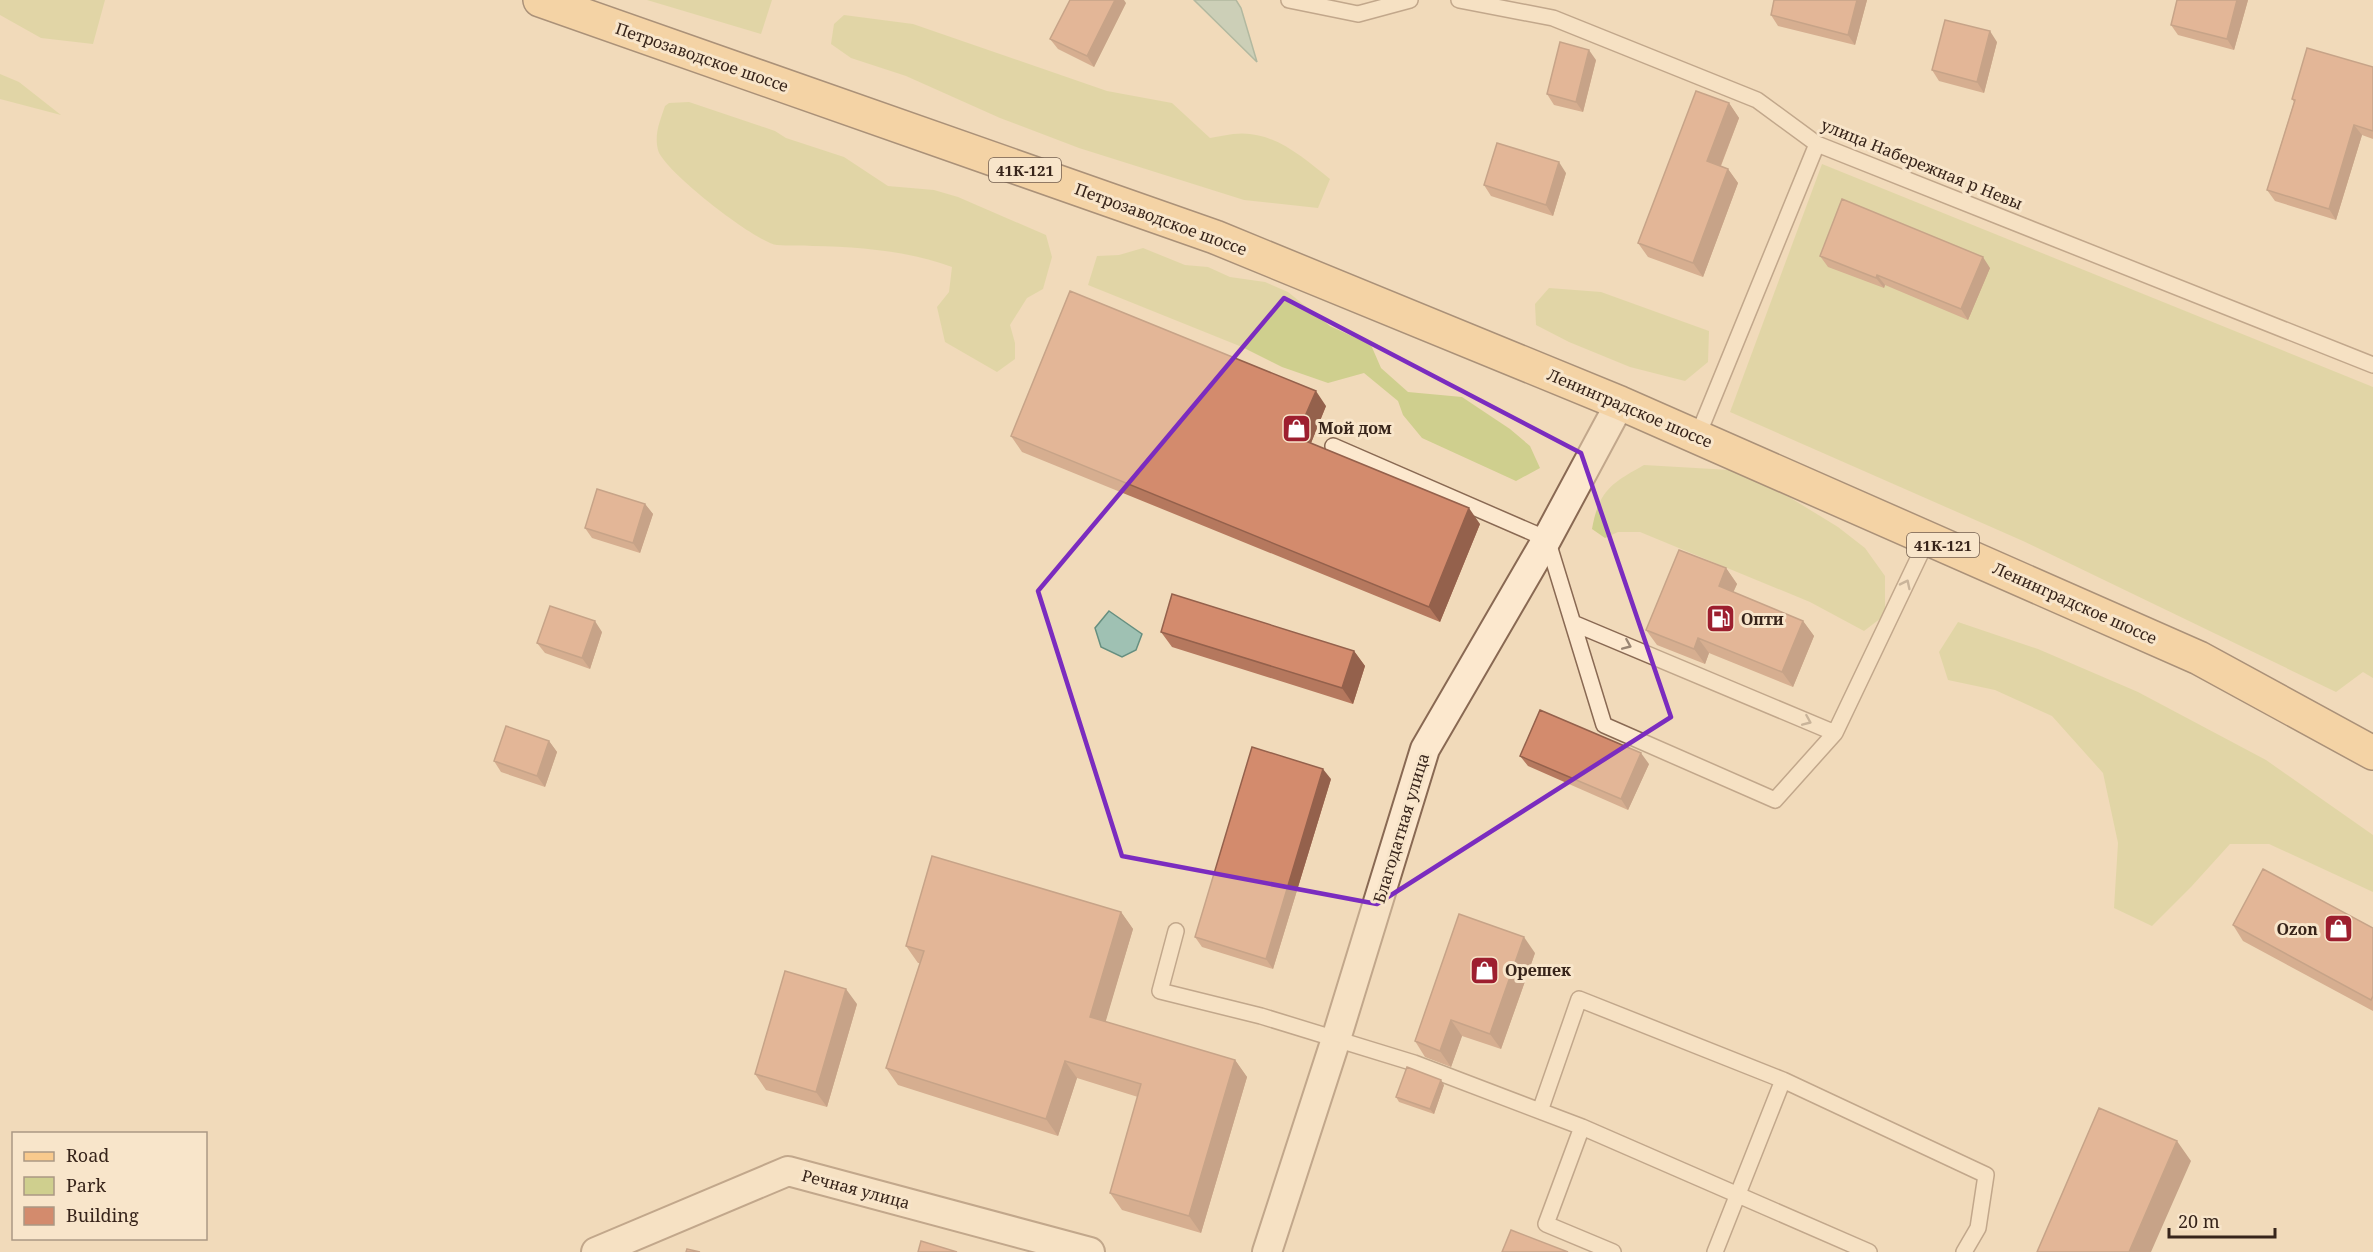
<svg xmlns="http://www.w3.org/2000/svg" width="2373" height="1252" font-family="'Noto Serif',serif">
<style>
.green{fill:#cfcf8e}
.water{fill:#9fc1b3;stroke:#668f80;stroke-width:1.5}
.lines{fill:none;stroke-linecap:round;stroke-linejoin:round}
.lane-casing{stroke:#896953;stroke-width:18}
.street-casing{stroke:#896953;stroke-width:32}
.primary-casing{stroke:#563829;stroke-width:36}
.lane{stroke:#fce8ce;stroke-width:15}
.street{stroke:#fce8ce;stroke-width:28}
.primary{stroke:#f9ca8d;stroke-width:33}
.wall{fill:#b5785e}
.shaded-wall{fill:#94614c}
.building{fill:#d38b6d;stroke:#94614c;stroke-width:1.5}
.oneway{stroke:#9a8674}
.marked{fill:none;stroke:#7b2cbf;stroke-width:4.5;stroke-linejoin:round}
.labels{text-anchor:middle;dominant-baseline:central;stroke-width:6;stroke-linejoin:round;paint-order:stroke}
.shield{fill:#f8e5ca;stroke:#715e4f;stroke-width:1.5}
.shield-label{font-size:15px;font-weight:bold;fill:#37241a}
.street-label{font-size:16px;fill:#37241a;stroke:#f8e5ca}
.poi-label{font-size:16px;font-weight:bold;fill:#37241a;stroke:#f8e5ca;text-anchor:start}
</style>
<rect width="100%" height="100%" fill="#f1daba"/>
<path class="green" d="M 0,0 L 105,0 L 93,44 L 41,38 L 0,15 Z
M 647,0 L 772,0 L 761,34 Z
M 844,15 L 913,24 L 1107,91 L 1172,103 L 1210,138 C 1217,137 1225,135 1233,134 C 1272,129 1302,157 1330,179 L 1318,208 L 1244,200 L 1079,148 L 1000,118 L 906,76 L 851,58 L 831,44 L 834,24 Z
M 0,74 L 19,82 L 61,115 L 0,99 Z
M 689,102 L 775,131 L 786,138 L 844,157 L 888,186 L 934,190 L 958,197 L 1046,235 L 1052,257 L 1043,289 L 1027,298 L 1010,325 L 1015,343 L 1015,359 L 997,372 L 945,342 L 937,307 L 949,292 L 952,267 C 909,251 860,247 813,246 C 801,245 789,246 777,245 C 755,242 663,170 658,150 C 654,134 660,121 665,106 L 669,103 Z
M 1822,164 L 2373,387 L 2373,678 L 2363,672 L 2336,692 L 2023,541 L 1730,412 Z
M 1143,248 L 1185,265 L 1208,267 L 1230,277 L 1265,282 L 1288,292 L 1330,326 L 1371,345 L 1381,368 L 1408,392 L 1462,397 L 1510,429 L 1530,446 L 1540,468 L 1516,481 L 1422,438 L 1403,415 L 1398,401 L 1364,373 L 1328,383 L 1282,367 L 1242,347 L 1088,285 L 1097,256 L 1119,255 Z
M 1549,288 L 1601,292 L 1709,331 L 1708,362 L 1685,381 L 1630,367 L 1569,342 L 1536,325 L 1535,304 Z
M 1644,465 L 1730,470 L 1789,497 L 1838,527 L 1865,548 L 1885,576 L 1885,615 L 1864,631 L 1810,602 L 1640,532 L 1618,532 L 1605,538 L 1592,529 C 1599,490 1612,483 1644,465 Z
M 1958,622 L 2038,649 L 2138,692 L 2266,760 L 2373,835 L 2373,892 L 2269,844 L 2230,844 L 2191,887 L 2152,926 L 2114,908 L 2118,843 L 2103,773 L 2052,716 L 1995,690 L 1948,680 L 1939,652 Z"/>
<path class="water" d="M 1194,0 L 1236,0 L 1241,8 L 1257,62 Z
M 1109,611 L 1142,634 L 1136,650 L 1122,657 L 1101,647 L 1095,628 Z"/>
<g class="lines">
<defs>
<path id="lane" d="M 1289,0 L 1358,14 L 1410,0
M 1459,0 L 1553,18 L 1757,100 L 1817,144 L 2373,365
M 1698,435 L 1817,144
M 1333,446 L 1547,539 L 1604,725 L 1775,800 L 1835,733
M 1573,623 L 1835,733 L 1928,538
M 1176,931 L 1160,991 L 1261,1016 L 1414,1063 L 1582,1127 L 1869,1252
M 1540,1111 L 1579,999 L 1783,1080 L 1986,1175 L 1978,1228 L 1964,1252
M 1582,1127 L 1546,1224 L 1613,1252
M 1715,1252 L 1783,1080"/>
<path id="street" d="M 596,1252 L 788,1171 L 1090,1252
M 1267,1252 L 1336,1039 L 1425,749 L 1547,539 L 1620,403"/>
<path id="primary" d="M 540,0 L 1215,237 L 1620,403 L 2199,658 L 2373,753"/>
</defs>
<use href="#lane" class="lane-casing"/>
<use href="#street" class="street-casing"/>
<use href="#primary" class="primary-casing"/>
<use href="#lane" class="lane"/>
<use href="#street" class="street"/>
<use href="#primary" class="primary"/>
</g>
<path class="wall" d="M 1774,0 L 1867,0 L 1855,45 L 1778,26 L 1771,15 Z
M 2177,0 L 2248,0 L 2234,50 L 2178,35 L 2171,25 Z
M 1126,3 L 1094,67 L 1058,49 L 1050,39 Z
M 1997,42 L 1984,93 L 1939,81 L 1932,70 Z
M 1596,60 L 1583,112 L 1554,105 L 1547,94 Z
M 2373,67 L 2373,139 L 2362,135 L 2336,220 L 2275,201 L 2267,190 L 2294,102 L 2292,99 Z
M 1729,103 L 1739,118 L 1721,166 L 1728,169 L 1738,183 L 1703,277 L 1648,257 L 1638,243 Z
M 1566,173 L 1553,216 L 1491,196 L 1484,185 Z
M 1820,256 L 1990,268 L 1968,320 L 1885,285 L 1884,288 L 1828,267 Z
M 1326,406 L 1311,443 L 1480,524 L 1440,622 L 1022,452 L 1011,436 Z
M 645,504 L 653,514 L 640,553 L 592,538 L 585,528 Z
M 1726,568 L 1737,584 L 1733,592 L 1803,621 L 1814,636 L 1793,687 L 1709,653 L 1705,664 L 1657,645 L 1646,630 Z
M 602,632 L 590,669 L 545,653 L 537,643 Z
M 1161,632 L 1354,651 L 1365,666 L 1353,704 L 1172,647 Z
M 549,741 L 557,752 L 545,787 L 501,772 L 494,761 Z
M 1520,756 L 1649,764 L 1628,810 L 1528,766 Z
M 1331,779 L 1273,969 L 1202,947 L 1195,937 Z
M 1121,912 L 1133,929 L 1105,1022 L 1235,1060 L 1247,1077 L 1201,1233 L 1122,1210 L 1110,1193 L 1138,1097 L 1077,1078 L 1058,1136 L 898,1085 L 886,1068 L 920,963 L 918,963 L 906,946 Z
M 2233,925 L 2373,928 L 2373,1011 L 2243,941 Z
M 1535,953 L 1501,1049 L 1462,1036 L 1451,1067 L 1425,1057 L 1415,1041 Z
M 857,1004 L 827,1107 L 766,1090 L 755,1074 Z
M 1444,1085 L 1434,1114 L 1399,1102 L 1396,1097 Z"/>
<path class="shaded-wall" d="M 1115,0 L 1124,0 L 1126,3 L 1094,67 L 1087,56 Z
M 1857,0 L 1867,0 L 1855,45 L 1848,35 Z
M 2237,0 L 2248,0 L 2234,50 L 2227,39 Z
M 1990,31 L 1997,42 L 1984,93 L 1977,82 Z
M 1589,50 L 1596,60 L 1583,112 L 1576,102 Z
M 1729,103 L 1739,118 L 1717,175 L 1707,161 Z
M 2354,125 L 2362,135 L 2336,220 L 2329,209 Z
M 1559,162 L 1566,173 L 1553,216 L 1546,205 Z
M 1728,169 L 1738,183 L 1703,277 L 1693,263 Z
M 1983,257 L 1990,268 L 1968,320 L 1961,309 Z
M 1877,275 L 1885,285 L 1884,288 L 1876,278 Z
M 1316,391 L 1326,406 L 1307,453 L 1296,437 Z
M 645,504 L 653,514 L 640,553 L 633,543 Z
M 1469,508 L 1480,524 L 1440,622 L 1429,607 Z
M 1726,568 L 1737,584 L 1729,602 L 1719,586 Z
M 595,621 L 602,632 L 590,669 L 582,658 Z
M 1803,621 L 1814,636 L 1793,687 L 1782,672 Z
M 1698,638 L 1709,653 L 1705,664 L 1694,649 Z
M 1354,651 L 1365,666 L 1353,704 L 1342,688 Z
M 549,741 L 557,752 L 545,787 L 537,776 Z
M 1641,753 L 1649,764 L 1628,810 L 1621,799 Z
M 1323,769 L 1331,779 L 1273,969 L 1266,959 Z
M 1121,912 L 1133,929 L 1102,1034 L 1090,1017 Z
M 1524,937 L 1535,953 L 1501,1049 L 1490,1034 Z
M 846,989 L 857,1004 L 827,1107 L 816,1092 Z
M 1451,1020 L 1462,1036 L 1451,1067 L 1440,1051 Z
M 1235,1060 L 1247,1077 L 1201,1233 L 1189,1216 Z
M 1065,1061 L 1077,1078 L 1058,1136 L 1046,1119 Z
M 1441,1080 L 1444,1085 L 1434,1114 L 1430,1109 Z
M 2177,1141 L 2191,1161 L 2151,1252 L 2129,1252 Z"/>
<path class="building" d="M 1070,0 L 1115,0 L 1087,56 L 1050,39 Z
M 1774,0 L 1857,0 L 1848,35 L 1771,15 Z
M 2177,0 L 2237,0 L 2227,39 L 2171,25 Z
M 1945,20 L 1990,31 L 1977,82 L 1932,70 Z
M 1560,42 L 1589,50 L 1576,102 L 1547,94 Z
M 2307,48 L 2373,67 L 2373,131 L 2354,125 L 2329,209 L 2267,190 L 2295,100 L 2292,99 Z
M 1696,91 L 1729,103 L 1707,161 L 1728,169 L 1693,263 L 1638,243 Z
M 1497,143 L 1559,162 L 1546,205 L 1484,185 Z
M 1842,199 L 1983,257 L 1961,309 L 1877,275 L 1876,278 L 1820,256 Z
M 1070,291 L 1316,391 L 1296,437 L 1469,508 L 1429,607 L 1011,436 Z
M 597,489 L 645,504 L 633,543 L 585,528 Z
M 1679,550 L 1726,568 L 1719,586 L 1803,621 L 1782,672 L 1698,638 L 1694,649 L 1646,630 Z
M 1172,594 L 1354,651 L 1342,688 L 1161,632 Z
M 550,606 L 595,621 L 582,658 L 537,643 Z
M 1540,710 L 1641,753 L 1621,799 L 1520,756 Z
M 506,726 L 549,741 L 537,776 L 494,761 Z
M 1252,747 L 1323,769 L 1266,959 L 1195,937 Z
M 932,856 L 1121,912 L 1090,1017 L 1235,1060 L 1189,1216 L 1110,1193 L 1141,1084 L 1065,1061 L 1046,1119 L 886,1068 L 924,951 L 906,946 Z
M 2263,869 L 2373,928 L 2373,996 L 2371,1000 L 2233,925 Z
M 1459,914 L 1524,937 L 1490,1034 L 1451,1020 L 1440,1051 L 1415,1041 Z
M 785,971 L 846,989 L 816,1092 L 755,1074 Z
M 1407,1067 L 1441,1080 L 1430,1109 L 1396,1097 Z
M 2099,1108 L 2177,1141 L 2129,1252 L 2037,1252 Z
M 1511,1230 L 1568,1252 L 1502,1252 Z
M 921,1241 L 957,1252 L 918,1252 Z
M 687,1249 L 700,1252 L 686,1252 Z"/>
<defs><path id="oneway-chevron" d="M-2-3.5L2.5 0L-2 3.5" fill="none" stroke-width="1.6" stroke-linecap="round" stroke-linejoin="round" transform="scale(1.5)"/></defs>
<g class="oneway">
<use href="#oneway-chevron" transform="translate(1906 584) rotate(-64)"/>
<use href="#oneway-chevron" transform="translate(1627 645) rotate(23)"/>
<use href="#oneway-chevron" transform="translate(1807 721) rotate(23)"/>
</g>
<path d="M0 0H2373V1252H0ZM 1284,298 L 1581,453 L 1671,717 L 1377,904 L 1122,856 L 1038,591 Z" fill="#f1daba" fill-opacity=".55" fill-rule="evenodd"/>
<path class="marked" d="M 1284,298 L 1581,453 L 1671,717 L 1377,904 L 1122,856 L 1038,591 Z"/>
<defs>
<symbol id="shop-square" viewBox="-11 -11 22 22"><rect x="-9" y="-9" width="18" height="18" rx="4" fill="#9d1f2f" stroke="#f8e5ca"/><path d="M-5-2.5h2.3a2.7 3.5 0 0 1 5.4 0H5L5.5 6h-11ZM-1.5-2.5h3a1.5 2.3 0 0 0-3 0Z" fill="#fff"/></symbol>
<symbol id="fuel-square" viewBox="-11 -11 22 22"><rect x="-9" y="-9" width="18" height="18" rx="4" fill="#9d1f2f" stroke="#f8e5ca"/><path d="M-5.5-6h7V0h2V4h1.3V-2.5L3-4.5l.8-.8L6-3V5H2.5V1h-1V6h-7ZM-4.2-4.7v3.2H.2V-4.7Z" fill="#fff"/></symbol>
</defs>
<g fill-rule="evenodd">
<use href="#shop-square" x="1280" y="412" width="33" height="33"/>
<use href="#fuel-square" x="1704" y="602" width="33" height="33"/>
<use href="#shop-square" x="2322" y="912" width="33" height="33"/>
<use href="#shop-square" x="1468" y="954" width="33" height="33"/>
</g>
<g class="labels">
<g class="shield">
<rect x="989" y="158" width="72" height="24" rx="4.5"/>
<rect x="1907" y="533" width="72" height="24" rx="4.5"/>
</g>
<g class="shield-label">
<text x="1025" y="170">41К-121</text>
<text x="1943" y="545">41К-121</text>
</g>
<g class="street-label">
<text transform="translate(702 57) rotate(19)">Петрозаводское шоссе</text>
<text transform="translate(1922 164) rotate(22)">улица Набережная р Невы</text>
<text transform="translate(1161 219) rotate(20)">Петрозаводское шоссе</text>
<text transform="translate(1630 408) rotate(23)">Ленинградское шоссе</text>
<text transform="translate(2075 603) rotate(24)">Ленинградское шоссе</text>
<text transform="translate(1401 828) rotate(-73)">Благодатная улица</text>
<text transform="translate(856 1189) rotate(15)">Речная улица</text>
</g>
<g class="poi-label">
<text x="1318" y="428">Мой дом</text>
<text x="1741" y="619">Опти</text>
<text x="2318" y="929" text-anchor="end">Ozon</text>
<text x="1505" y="970">Орешек</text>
</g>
</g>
<rect x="12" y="1132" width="195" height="108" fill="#f8e5ca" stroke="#ab9884" stroke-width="1.5"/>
<rect x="24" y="1152" width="30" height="9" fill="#f9ca8d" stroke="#ab9884" stroke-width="1.5"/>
<text x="66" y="1162" font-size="18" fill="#37241a">Road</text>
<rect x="24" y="1177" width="30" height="18" fill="#cfcf8e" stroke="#ab9884" stroke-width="1.5"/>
<text x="66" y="1192" font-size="18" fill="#37241a">Park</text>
<rect x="24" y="1207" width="30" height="18" fill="#d38b6d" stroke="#ab9884" stroke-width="1.5"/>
<text x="66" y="1222" font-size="18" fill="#37241a">Building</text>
<path d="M2169 1228v9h106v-9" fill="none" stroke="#37241a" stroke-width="3"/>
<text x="2178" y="1228" font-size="18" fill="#37241a" stroke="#f8e5ca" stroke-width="4.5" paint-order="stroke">20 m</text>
</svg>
